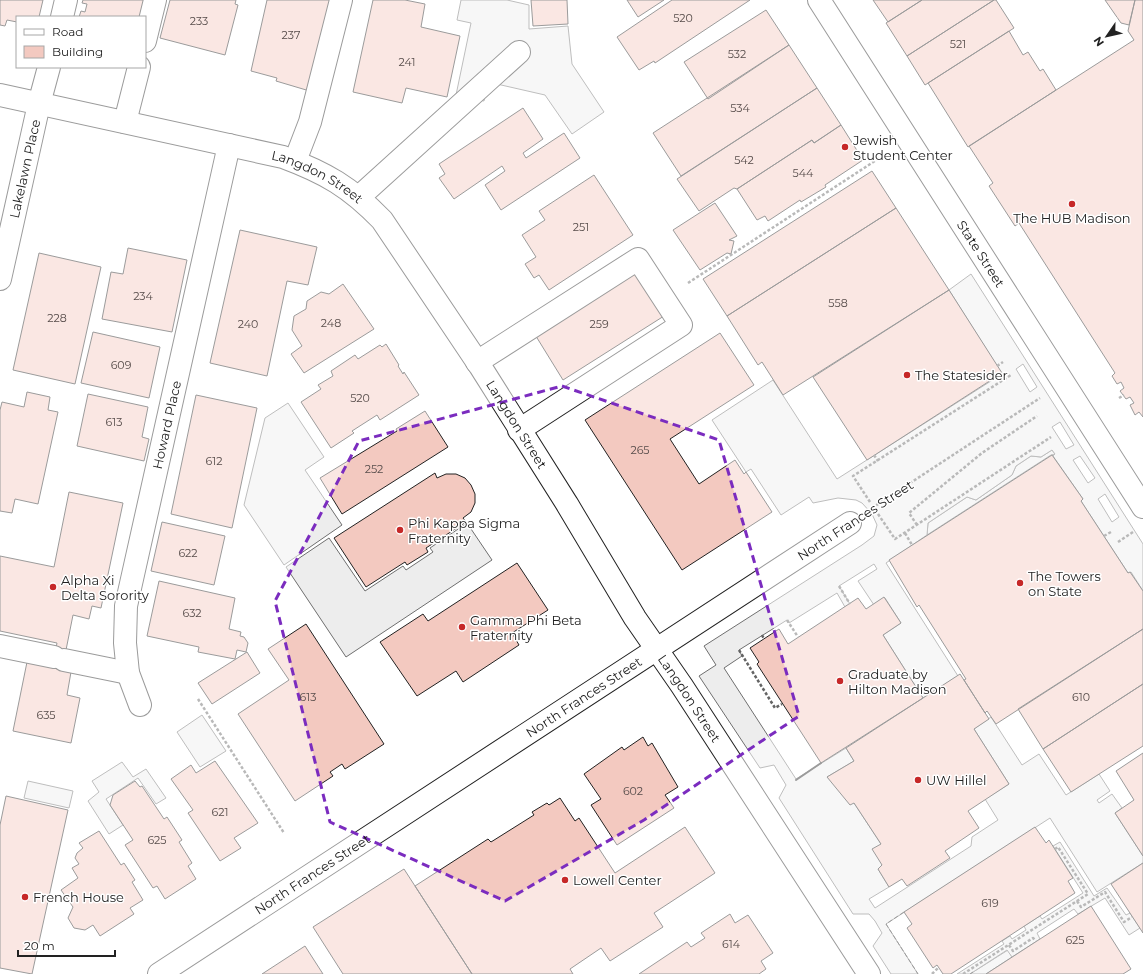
<svg xmlns="http://www.w3.org/2000/svg" width="1143" height="974" font-family="Montserrat,sans-serif">
<style>
.green{fill:#eee;stroke:#6f6f6f}
.parking{fill:#ededed;stroke:#6f6f6f;fill-rule:evenodd}
.building{fill:#f3c9c0;stroke:#222}
.lines{fill:none;stroke-linecap:round;stroke-linejoin:round}
.minor-casing{stroke:#222;stroke-width:24}
.path{stroke:#646464;stroke-width:2.5;stroke-dasharray:3 2;stroke-linecap:butt}
.minor{stroke:#fff;stroke-width:22}
.fence{stroke:#222;stroke-width:1;stroke-dasharray:5 2;stroke-linecap:butt}
.wall{stroke:#222;stroke-width:2}
.marked{fill:none;stroke:#7b2cbf;stroke-width:3;stroke-dasharray:8 5;stroke-linejoin:round}
.poi-dot{fill:#c62828;stroke:#fff;stroke-width:1.5}
.labels{text-anchor:middle;dominant-baseline:central;stroke-width:3;stroke-linejoin:round;paint-order:stroke}
.number-label{font-size:11px;fill:#564c4a}
.poi-label{font-size:13px;fill:#222;stroke:#fff;text-anchor:start}
.street-label{font-size:13px;fill:#222;stroke:#fff}
</style>
<rect width="100%" height="100%" fill="#fff"/>
<path class="green" d="M 1052,450 L 1055,454 L 1051,455 L 927,535 L 928,523 L 967,497 L 976,500 L 1012,475 L 1016,466 L 1031,456 L 1041,457 Z
M 1008,950 L 1012,957 L 986,974 L 970,974 Z"/>
<path class="parking" d="M 461,0 L 507,0 L 529,5 L 529,29 L 568,26 L 572,64 L 604,112 L 572,134 L 545,95 L 488,82 L 484,101 L 456,95 L 471,23 L 457,20 Z
M 971,274 L 1143,544 L 1143,591 L 1131,572 L 1128,573 L 1081,501 L 1083,499 L 1053,456 L 1055,454 L 1052,450 L 1041,457 L 1031,456 L 1016,466 L 1012,475 L 976,500 L 967,497 L 928,523 L 927,535 L 886,563 L 958,676 L 923,698 L 883,635 L 901,623 L 885,598 L 874,605 L 858,581 L 877,569 L 874,564 L 839,586 L 850,604 L 845,607 L 837,593 L 789,623 L 787,620 L 739,650 L 742,656 L 724,668 L 796,779 L 846,748 L 854,761 L 827,777 L 854,803 L 881,844 L 882,865 L 878,869 L 889,887 L 869,899 L 875,908 L 971,846 L 972,837 L 998,820 L 985,799 L 1009,784 L 974,729 L 991,717 L 1022,765 L 1039,754 L 1066,795 L 1099,774 L 1110,791 L 1097,800 L 1099,803 L 1112,794 L 1122,808 L 1115,813 L 1143,856 L 1143,863 L 1097,892 L 1050,818 L 886,924 L 918,974 L 891,974 L 873,946 L 882,933 L 875,921 L 869,914 L 853,914 L 779,798 L 786,785 L 774,765 L 760,768 L 699,676 L 716,665 L 704,646 L 862,545 L 874,536 L 877,525 L 872,514 L 862,503 L 856,500 L 838,498 L 813,503 L 809,497 L 781,515 L 751,469 L 746,472 L 712,420 L 773,380 L 837,479 L 1002,374 L 949,290 ZM 1023,364 L 1037,387 L 1030,392 L 1016,369 ZM 1060,422 L 1074,445 L 1066,449 L 1052,427 ZM 1080,456 L 1095,478 L 1088,483 L 1073,460 ZM 1105,494 L 1119,517 L 1112,522 L 1098,499 Z
M 288,403 L 324,457 L 305,470 L 342,525 L 284,565 L 244,505 L 265,418 Z
M 467,523 L 492,560 L 346,657 L 286,567 L 329,538 L 365,591 L 403,566 L 406,570 L 433,552 L 430,548 Z
M 202,715 L 226,751 L 200,767 L 177,732 Z
M 122,762 L 133,777 L 146,769 L 166,798 L 156,804 L 138,778 L 106,799 L 123,825 L 109,834 L 88,801 L 99,792 L 92,781 Z
M 28,781 L 73,791 L 69,808 L 24,798 Z
M 1060,842 L 1094,896 L 1107,888 L 1126,915 L 1130,913 L 1140,928 L 1129,935 L 1105,898 L 1078,914 L 1074,909 L 1037,933 L 1040,939 L 1012,957 L 1007,950 L 970,974 L 957,974 L 1004,944 L 1002,941 L 1010,936 L 1012,939 L 1026,930 L 1024,926 L 1040,916 L 1042,919 L 1083,893 L 1053,846 Z"/>
<path class="building" d="M 0,0 L 43,0 L 39,17 L 17,17 L 17,22 L 7,20 L 5,26 L 0,25 Z
M 83,0 L 144,0 L 141,17 L 79,17 L 81,11 L 85,12 L 87,4 L 82,3 Z
M 170,0 L 236,0 L 235,4 L 238,5 L 225,55 L 160,38 Z
M 267,0 L 331,0 L 313,92 L 276,81 L 277,78 L 251,71 Z
M 373,0 L 405,0 L 425,4 L 421,27 L 460,36 L 447,97 L 406,88 L 402,103 L 353,92 Z
M 531,0 L 567,0 L 568,24 L 533,26 Z
M 627,0 L 664,0 L 638,17 Z
M 672,0 L 750,0 L 655,63 L 654,61 L 639,70 L 617,37 Z
M 873,0 L 922,0 L 888,22 Z
M 922,0 L 994,0 L 907,56 L 886,23 Z
M 994,0 L 996,0 L 1014,28 L 925,85 L 907,56 Z
M 1105,0 L 1135,0 L 1129,25 L 1121,23 Z
M 1135,0 L 1143,0 L 1143,417 L 1139,412 L 1135,415 L 1130,405 L 1134,403 L 1130,397 L 1126,399 L 1120,391 L 1124,388 L 1121,382 L 1117,384 L 1112,376 L 1115,373 L 1019,223 L 1015,226 L 989,186 L 993,183 L 969,146 L 1134,40 L 1128,31 Z
M 766,10 L 789,45 L 708,99 L 684,62 Z
M 1009,31 L 1023,55 L 1028,52 L 1040,71 L 1043,69 L 1056,90 L 968,147 L 928,83 Z
M 789,45 L 817,88 L 681,176 L 653,133 Z
M 817,88 L 841,125 L 814,143 L 812,140 L 737,189 L 734,188 L 699,211 L 677,179 Z
M 523,108 L 543,139 L 523,153 L 526,158 L 564,133 L 580,158 L 501,210 L 485,185 L 505,171 L 502,166 L 454,199 L 439,178 L 445,174 L 439,164 Z
M 841,125 L 863,160 L 825,185 L 826,187 L 801,202 L 800,200 L 768,221 L 765,216 L 757,220 L 737,189 L 812,140 L 814,143 Z
M 872,171 L 896,208 L 727,316 L 703,279 Z
M 594,175 L 633,235 L 549,290 L 539,275 L 534,278 L 525,264 L 536,257 L 522,235 L 545,220 L 539,211 Z
M 715,203 L 737,236 L 729,240 L 734,241 L 731,254 L 727,253 L 700,270 L 673,230 Z
M 896,208 L 949,290 L 783,395 L 762,362 L 758,365 L 727,316 Z
M 240,230 L 317,247 L 308,285 L 287,281 L 267,376 L 210,363 Z
M 128,248 L 187,260 L 172,332 L 102,319 L 111,272 L 123,274 Z
M 39,253 L 101,267 L 75,384 L 13,370 Z
M 635,269 L 664,316 L 563,380 L 534,333 Z
M 343,284 L 374,329 L 304,373 L 291,354 L 302,346 L 292,330 L 294,316 L 306,309 L 307,301 L 321,292 L 329,294 Z
M 949,290 L 1002,373 L 867,460 L 813,377 Z
M 93,332 L 160,347 L 149,398 L 81,383 Z
M 720,333 L 754,385 L 670,439 L 699,484 L 735,460 L 744,474 L 746,472 L 772,512 L 682,570 L 585,420 Z
M 386,344 L 399,365 L 398,366 L 403,374 L 404,372 L 419,395 L 380,420 L 377,415 L 352,431 L 354,433 L 331,448 L 301,402 L 321,389 L 318,385 L 333,376 L 331,371 L 355,355 L 358,359 L 380,345 L 382,347 Z
M 27,392 L 50,397 L 48,410 L 58,412 L 38,504 L 15,499 L 12,513 L 0,511 L 0,410 L 2,402 L 24,407 Z
M 88,394 L 148,407 L 142,437 L 149,439 L 144,461 L 77,446 Z
M 196,395 L 257,408 L 232,528 L 171,514 Z
M 425,411 L 448,447 L 342,514 L 320,478 L 397,431 L 396,429 Z
M 1052,455 L 1083,499 L 1081,501 L 1128,573 L 1130,572 L 1143,591 L 1143,629 L 996,724 L 987,711 L 985,713 L 964,680 L 966,679 L 919,605 L 917,607 L 889,560 Z
M 435,473 L 437,478 L 446,474 L 456,474 L 465,478 L 471,485 L 475,494 L 475,503 L 471,512 L 463,518 L 466,522 L 426,548 L 428,552 L 407,565 L 405,562 L 366,587 L 334,538 Z
M 69,492 L 123,503 L 101,608 L 92,606 L 89,619 L 73,615 L 62,670 L 52,667 L 57,643 L 0,631 L 0,556 L 54,567 Z
M 162,522 L 225,536 L 214,585 L 151,571 Z
M 517,563 L 548,610 L 512,633 L 519,645 L 463,682 L 456,671 L 417,696 L 380,642 L 423,614 L 428,621 Z
M 159,581 L 235,598 L 229,629 L 241,632 L 240,636 L 244,637 L 248,643 L 246,652 L 237,650 L 235,659 L 198,652 L 199,647 L 147,636 Z
M 884,597 L 901,623 L 883,635 L 923,698 L 821,763 L 757,664 L 759,662 L 750,648 L 779,629 L 788,644 L 858,598 L 866,609 Z
M 306,624 L 384,744 L 345,769 L 342,764 L 330,772 L 333,776 L 295,801 L 238,714 L 289,680 L 268,649 Z
M 1143,629 L 1143,684 L 1043,749 L 1018,709 Z
M 247,652 L 260,673 L 212,704 L 198,683 Z
M 27,662 L 71,672 L 67,695 L 80,698 L 71,743 L 13,731 Z
M 960,674 L 989,719 L 974,729 L 1009,784 L 968,811 L 979,828 L 945,851 L 950,858 L 907,886 L 902,879 L 889,887 L 878,869 L 882,865 L 872,849 L 881,844 L 854,803 L 850,805 L 827,777 L 854,761 L 846,748 Z
M 1143,684 L 1143,746 L 1071,792 L 1043,749 Z
M 643,737 L 648,746 L 652,743 L 678,787 L 665,795 L 674,808 L 617,845 L 591,805 L 601,799 L 584,774 L 622,747 L 624,750 Z
M 1143,753 L 1143,856 L 1115,813 L 1134,800 L 1116,771 Z
M 215,761 L 258,823 L 234,838 L 241,848 L 220,861 L 188,813 L 193,810 L 171,779 L 191,765 L 196,773 Z
M 135,781 L 140,787 L 142,786 L 164,819 L 167,817 L 182,840 L 179,842 L 192,863 L 188,866 L 196,879 L 165,899 L 157,886 L 153,888 L 125,845 L 133,840 L 110,805 L 113,795 Z
M 6,796 L 68,810 L 32,974 L 0,968 L 0,825 Z
M 560,798 L 575,821 L 579,818 L 615,873 L 685,827 L 715,873 L 654,913 L 663,927 L 610,961 L 601,948 L 570,969 L 573,974 L 472,974 L 415,886 L 488,839 L 491,842 L 534,815 L 532,812 L 547,803 L 549,805 Z
M 1035,827 L 1046,843 L 1049,840 L 1073,878 L 1068,881 L 1075,893 L 951,974 L 943,974 L 937,965 L 933,968 L 907,928 L 912,924 L 904,912 Z
M 99,831 L 121,865 L 124,863 L 135,880 L 132,882 L 143,900 L 130,908 L 134,914 L 100,936 L 93,925 L 85,930 L 74,928 L 68,918 L 73,907 L 61,890 L 78,878 L 72,868 L 79,864 L 75,858 L 77,853 L 83,848 L 79,843 Z
M 1143,863 L 1143,933 L 1111,884 Z
M 404,869 L 415,886 L 472,974 L 343,974 L 313,927 Z
M 1091,906 L 1131,969 L 1123,974 L 986,974 Z
M 730,914 L 735,923 L 748,915 L 773,953 L 761,961 L 766,969 L 759,974 L 639,974 L 687,942 L 691,947 L 705,938 L 701,933 Z
M 305,946 L 323,974 L 262,974 Z"/>
<g class="lines">
<defs>
<g id="minor">
<path id="s1" d="M 819,0 L 1143,507"/>
<path d="M 62,17 L 66,0"/>
<path d="M 145,41 L 155,0"/>
<path id="s2" d="M 0,95 L 283,157 C 326,173 350,187 382,220 L 480,366 L 567,504 L 635,618 L 682,686 L 869,974"/>
<path d="M 125,122 L 139,67"/>
<path d="M 295,161 L 310,122 L 341,0"/>
<path d="M 359,197 L 519,52"/>
<path id="s3" d="M 0,279 L 39,104 L 49,67"/>
<path d="M 477,362 L 638,259 L 681,325 L 519,430"/>
<path d="M 0,646 L 54,657"/>
<path d="M 64,660 L 128,673"/>
<path id="s4" d="M 140,705 L 128,673 L 125,643 L 126,606 L 229,145"/>
<path id="s5" d="M 159,974 L 850,523"/>
</g>
</defs>
<use href="#minor" class="minor-casing"/>
<path class="path" d="M 688,283 L 884,155
M 997,366 L 1003,362
M 1119,398 L 1124,395
M 874,455 L 878,461
M 870,502 L 853,476 L 1011,375
M 872,508 L 1040,398
M 878,514 L 895,539 L 1051,437
M 917,525 L 909,513 L 982,453 L 1037,416
M 905,533 L 912,545
M 1104,536 L 1111,532
M 1118,542 L 1133,532
M 839,586 L 850,604
M 787,620 L 798,637
M 762,635 L 764,639
M 739,650 L 775,708 L 782,704
M 198,699 L 284,833
M 1077,901 L 1081,907 L 1105,892 L 1124,922 L 1132,917
M 1009,945 L 1013,951 L 1033,938 L 1036,941
M 932,974 L 939,967
M 963,974 L 1088,894 L 1058,847 L 1055,849"/>
<use href="#minor" class="minor"/>
<path class="fence" d="M 904,912 L 886,924 L 918,974
M 970,974 L 973,972"/>
<path class="wall" d="M 796,780 L 821,763"/>
</g>
<path d="M0 0H1143V974H0ZM 562,386 L 719,440 L 799,716 L 644,820 L 505,901 L 330,822 L 275,601 L 359,441 Z" fill="#fff" fill-opacity=".55" fill-rule="evenodd"/>
<path class="marked" d="M 562,386 L 719,440 L 799,716 L 644,820 L 505,901 L 330,822 L 275,601 L 359,441 Z"/>
<g class="poi-dot">
<circle cx="845" cy="147" r="4"/>
<circle cx="1072" cy="204" r="4"/>
<circle cx="907" cy="375" r="4"/>
<circle cx="400" cy="530" r="4"/>
<circle cx="1020" cy="583" r="4"/>
<circle cx="53" cy="587" r="4"/>
<circle cx="462" cy="627" r="4"/>
<circle cx="840" cy="681" r="4"/>
<circle cx="918" cy="780" r="4"/>
<circle cx="565" cy="880" r="4"/>
<circle cx="25" cy="897" r="4"/>
</g>
<g class="labels">
<g class="number-label">
<text x="683" y="18">520</text>
<text x="199" y="21">233</text>
<text x="291" y="35">237</text>
<text x="958" y="44">521</text>
<text x="737" y="54">532</text>
<text x="407" y="62">241</text>
<text x="740" y="108">534</text>
<text x="744" y="160">542</text>
<text x="803" y="173">544</text>
<text x="581" y="227">251</text>
<text x="143" y="296">234</text>
<text x="838" y="303">558</text>
<text x="57" y="318">228</text>
<text x="331" y="323">248</text>
<text x="248" y="324">240</text>
<text x="599" y="324">259</text>
<text x="121" y="365">609</text>
<text x="360" y="398">520</text>
<text x="114" y="422">613</text>
<text x="640" y="450">265</text>
<text x="214" y="461">612</text>
<text x="374" y="469">252</text>
<text x="188" y="553">622</text>
<text x="192" y="613">632</text>
<text x="308" y="697">613</text>
<text x="1081" y="697">610</text>
<text x="46" y="715">635</text>
<text x="633" y="791">602</text>
<text x="220" y="812">621</text>
<text x="157" y="840">625</text>
<text x="990" y="903">619</text>
<text x="1075" y="940">625</text>
<text x="731" y="944">614</text>
</g>
<g class="poi-label">
<text x="853" y="140">Jewish<tspan x="853" dy="15">Student Center</tspan></text>
<text x="1072" y="218" text-anchor="middle">The HUB Madison</text>
<text x="915" y="375">The Statesider</text>
<text x="408" y="523">Phi Kappa Sigma<tspan x="408" dy="15">Fraternity</tspan></text>
<text x="1028" y="576">The Towers<tspan x="1028" dy="15">on State</tspan></text>
<text x="61" y="580">Alpha Xi<tspan x="61" dy="15">Delta Sorority</tspan></text>
<text x="470" y="620">Gamma Phi Beta<tspan x="470" dy="15">Fraternity</tspan></text>
<text x="848" y="674">Graduate by<tspan x="848" dy="15">Hilton Madison</tspan></text>
<text x="926" y="780">UW Hillel</text>
<text x="573" y="880">Lowell Center</text>
<text x="33" y="897">French House</text>
</g>
<g class="street-label">
<text stroke="none"><textPath href="#s3" startOffset="113">Lakelawn Place</textPath></text>
<text stroke="none"><textPath href="#s2" startOffset="329">Langdon Street</textPath></text>
<text stroke="none"><textPath href="#s1" startOffset="301">State Street</textPath></text>
<text stroke="none"><textPath href="#s2" startOffset="653">Langdon Street</textPath></text>
<text stroke="none"><textPath href="#s4" startOffset="287">Howard Place</textPath></text>
<text transform="translate(855 520) rotate(-33)">North Frances Street</text>
<text stroke="none"><textPath href="#s5" startOffset="507">North Frances Street</textPath></text>
<text stroke="none"><textPath href="#s2" startOffset="977">Langdon Street</textPath></text>
<text stroke="none"><textPath href="#s5" startOffset="183">North Frances Street</textPath></text>
</g>
</g>
<rect x="16" y="16" width="130" height="52" fill="#ffffff" stroke="#a7a7a7"/>
<rect x="24" y="29" width="20" height="6" fill="#ffffff" stroke="#a7a7a7"/>
<text x="52" y="36" font-size="12" fill="#222222">Road</text>
<rect x="24" y="46" width="20" height="12" fill="#f3c9c0" stroke="#a7a7a7"/>
<text x="52" y="56" font-size="12" fill="#222222">Building</text>
<g transform="translate(1107 36) rotate(236)" stroke="#ffffff" stroke-width="3" paint-order="stroke">
<path d="M0-3L7 15L0 10L-7 15Z" fill="#222222"/>
<text y="-6" font-size="11" font-weight="bold" text-anchor="middle" fill="#222222">N</text>
</g>
<path d="M18 950v6h97v-6" fill="none" stroke="#222222" stroke-width="2"/>
<text x="24" y="950" font-size="12" fill="#222222" stroke="#ffffff" stroke-width="3" paint-order="stroke">20 m</text>
</svg>
